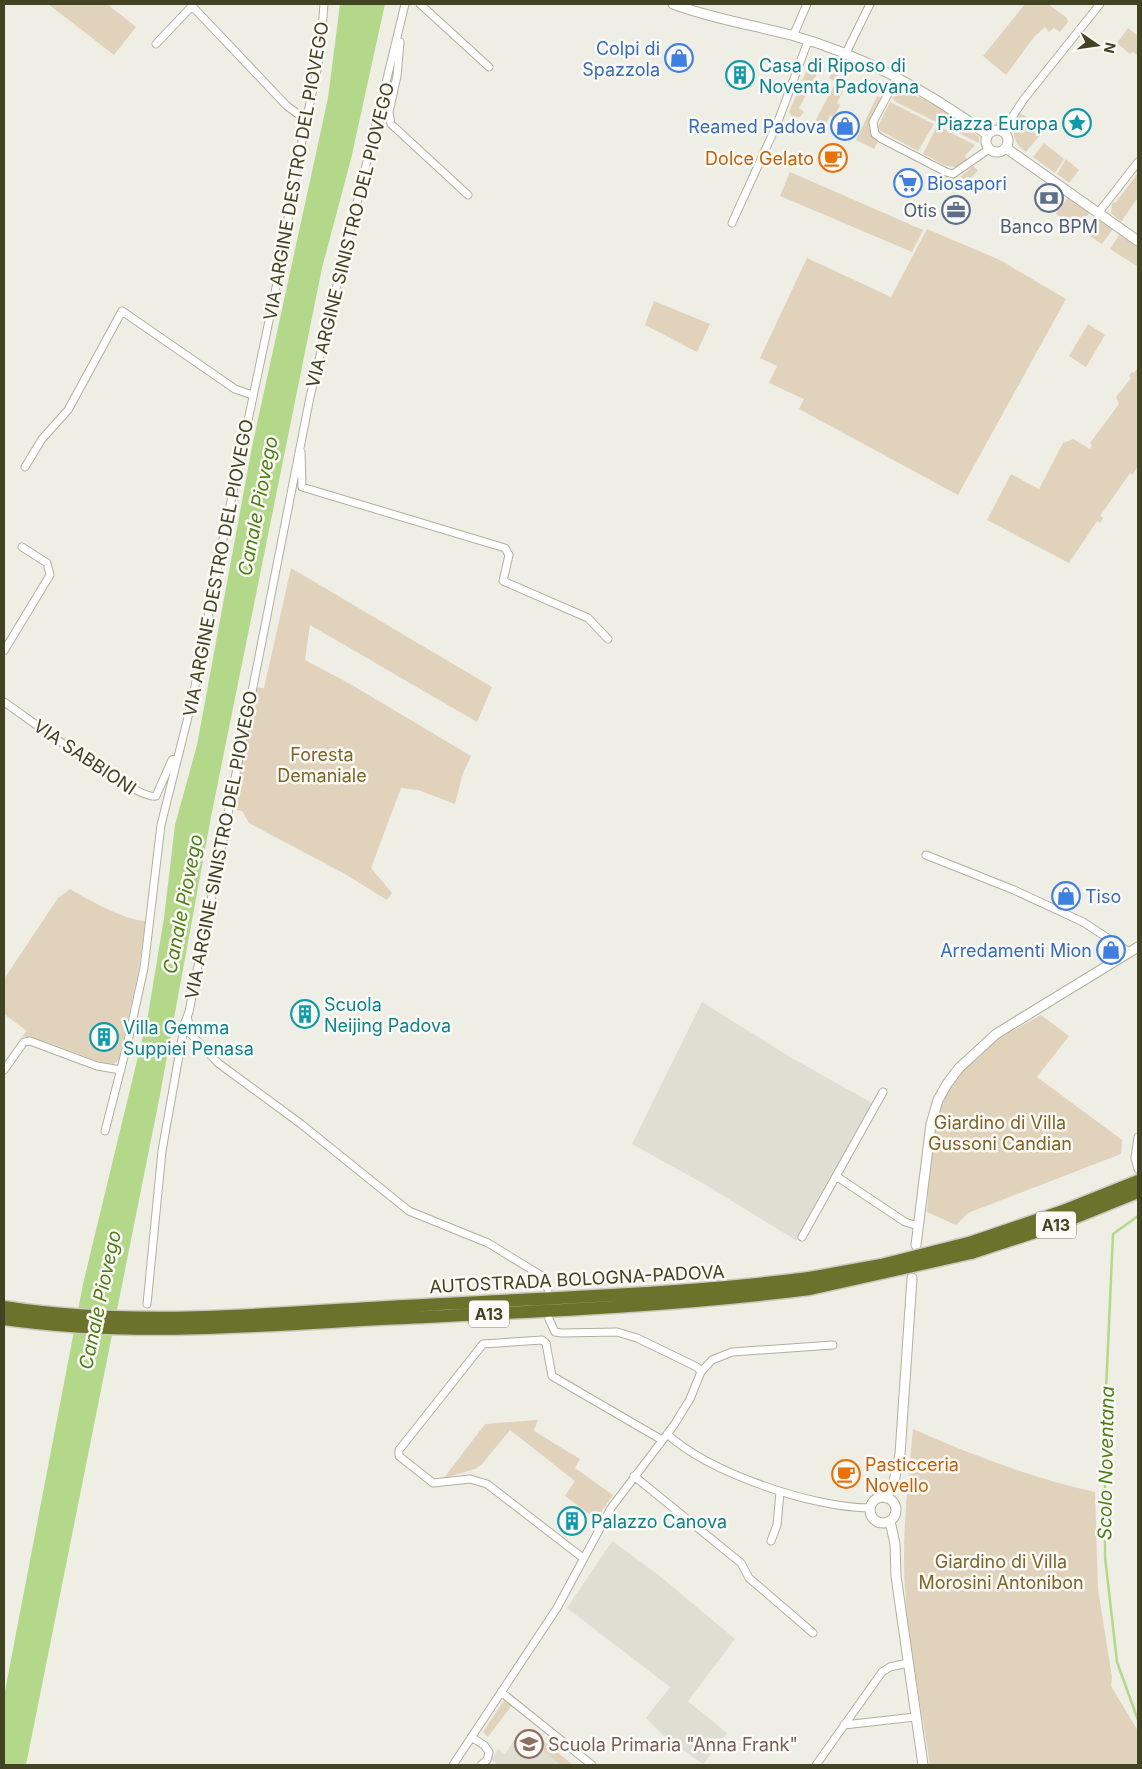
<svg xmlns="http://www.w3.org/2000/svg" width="1142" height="1769" font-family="Inter,sans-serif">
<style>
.built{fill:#dfded3}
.green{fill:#e1d2bc}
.water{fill:#b3d889}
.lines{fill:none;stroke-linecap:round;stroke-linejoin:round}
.stream{stroke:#b3d889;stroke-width:2.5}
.minor-casing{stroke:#b0b09f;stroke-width:9}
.tertiary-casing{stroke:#b0b09f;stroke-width:11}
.motorway-casing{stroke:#cacac1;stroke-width:15}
.minor{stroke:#fff;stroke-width:7}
.tertiary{stroke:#fff;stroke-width:9}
.motorway{stroke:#6a722b;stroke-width:12}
.motorway-bridge-casing{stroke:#cacac1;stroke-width:15;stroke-linecap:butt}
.motorway-bridge{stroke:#6a722b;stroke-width:12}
.labels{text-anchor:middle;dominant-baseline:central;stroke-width:5;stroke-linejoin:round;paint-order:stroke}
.shield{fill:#fbfaf6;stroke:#797a62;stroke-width:1}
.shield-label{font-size:16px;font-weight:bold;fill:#414322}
.shop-label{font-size:18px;fill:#366cbe;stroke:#fbfaf6;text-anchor:end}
.culture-label{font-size:18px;fill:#0d838f;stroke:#fbfaf6;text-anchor:start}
.food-label{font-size:18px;fill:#c56008;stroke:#fbfaf6;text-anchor:end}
.street-label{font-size:18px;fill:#414322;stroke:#fbfaf6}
.service-label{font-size:18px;fill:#4e5e75;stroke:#fbfaf6;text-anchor:end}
.park-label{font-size:18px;fill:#7d6428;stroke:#fbfaf6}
.education-label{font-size:18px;fill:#785e54;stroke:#fbfaf6;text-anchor:start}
.water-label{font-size:19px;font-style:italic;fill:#4d7e16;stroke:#fbfaf6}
</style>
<rect width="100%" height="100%" fill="#efeee5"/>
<path class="built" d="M 702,1002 L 790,1057 L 872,1103 L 797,1241 L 706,1185 L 632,1144 Z
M 612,1541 L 656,1573 L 735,1639 L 688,1701 L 685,1699 L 727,1733 L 703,1764 L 665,1737 L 646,1718 L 670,1687 L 567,1608 Z
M 531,1731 L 573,1765 L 498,1765 L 491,1759 L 498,1749 L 505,1754 L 519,1732 L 528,1738 Z"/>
<path class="green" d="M 48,4 L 107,4 L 136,27 L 114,55 Z
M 1025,4 L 1048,4 L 1067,18 L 1068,22 L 1060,32 L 1054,28 L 1049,32 L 1045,27 L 1034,37 L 1006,75 L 983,56 Z
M 1128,28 L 1138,36 L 1138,56 L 1133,52 L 1130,54 L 1117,43 Z
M 813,64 L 825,70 L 823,74 L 818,72 L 799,108 L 804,112 L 800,117 L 793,118 L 789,112 L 809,65 Z
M 832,73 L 848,80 L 837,103 L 840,105 L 834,117 L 830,115 L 821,135 L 815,132 L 814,134 L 803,128 L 807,122 L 813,125 L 836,82 L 829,78 Z
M 904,92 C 926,97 962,121 979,137 L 979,143 L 896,102 L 892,98 Z
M 877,96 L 882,98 L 870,127 L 873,137 L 878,141 L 874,149 L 856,140 Z
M 890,102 L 934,124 L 918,151 L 879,130 L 878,126 Z
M 1020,113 L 1045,129 L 1026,152 C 1011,142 1011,128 1020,113 Z
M 940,127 L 975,145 L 965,156 L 967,159 L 958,167 L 946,166 L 923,154 L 936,128 Z
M 1044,143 L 1064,159 L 1055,173 L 1033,157 Z
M 1066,159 L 1079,170 L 1069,183 L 1057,174 Z
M 973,166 L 978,170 L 959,192 L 942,184 L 946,176 L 960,177 Z
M 790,172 L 923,230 L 912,252 L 780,196 Z
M 1138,173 L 1138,201 L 1136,200 L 1121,222 L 1111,213 L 1112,203 L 1116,202 Z
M 1069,196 L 1090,212 L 1078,228 L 1056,214 Z
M 1095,216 L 1113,229 L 1102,244 L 1084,232 Z
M 927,229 L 1000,260 L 1066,299 L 958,495 L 799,409 L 804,399 L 769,383 L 777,366 L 760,358 L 807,258 L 891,297 Z
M 1120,234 L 1138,247 L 1138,267 L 1110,249 Z
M 654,301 L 710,324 L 697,352 L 645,325 Z
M 1088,324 L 1105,335 L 1086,367 L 1069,356 Z
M 1138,367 L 1138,466 L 1132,475 L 1130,473 L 1100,516 L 1103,518 L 1100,523 L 1097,521 L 1069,563 L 987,520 L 1011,474 L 1039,489 L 1063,443 L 1073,439 L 1090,449 L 1092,445 L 1090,443 L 1119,404 L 1116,397 L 1131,378 L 1129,376 L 1132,372 L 1134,373 Z
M 291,568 L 492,687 L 477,722 L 310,625 L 305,660 L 352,685 L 471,756 L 463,773 L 455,804 L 418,790 L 401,788 L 371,868 L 392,893 L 387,900 L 345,874 L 249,823 L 242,811 L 232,809 L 252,687 L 264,688 Z
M 70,889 C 87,899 126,921 146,921 L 138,973 L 119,1060 L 112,1065 C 81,1058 54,1041 22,1036 L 27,1031 L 4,1014 L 4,979 L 58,898 Z
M 1041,1015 L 1069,1036 L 1037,1077 L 1122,1140 L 1121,1154 L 968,1213 L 956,1225 L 927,1212 L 931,1148 L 937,1118 L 948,1090 L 962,1070 L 992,1042 Z
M 538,1420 L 534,1431 L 580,1459 L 575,1468 L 613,1495 L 596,1519 L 565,1496 L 575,1481 L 510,1430 L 482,1464 L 475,1469 L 444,1478 L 485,1424 Z
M 913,1429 C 972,1455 1032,1478 1095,1492 L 1098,1589 L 1112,1677 L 1111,1686 L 1138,1731 L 1138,1765 L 930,1765 C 920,1697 904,1628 904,1558 C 904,1515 909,1472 913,1429 Z
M 505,1699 L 512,1705 L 488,1737 L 483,1732 Z
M 531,1731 L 573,1765 L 561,1765 L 528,1738 Z"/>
<path class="water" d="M 340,4 L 385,4 L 351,159 L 322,268 L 211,817 L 159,1100 L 26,1765 L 4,1765 L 4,1696 L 83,1284 L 148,1015 L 164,918 L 175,825 L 197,745 L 252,447 L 328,98 Z"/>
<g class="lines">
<path class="stream" d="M 1138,1216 L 1113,1234 L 1105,1413 L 1105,1557 L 1117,1662 L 1138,1720"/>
<defs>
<path id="minor" d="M 420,4 L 489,67
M 793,36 L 807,4
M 400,42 L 397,76 L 389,112 L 391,124 L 468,195
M 156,44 L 192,6 L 287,106 L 298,114 L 307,116
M 845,55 L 870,4
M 897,77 L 873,122 L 875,134 L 882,139 L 946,172 L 953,174 L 989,149
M 1003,131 L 1024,99 L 1100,4
M 1099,212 L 1138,162
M 732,223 L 777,124 L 808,41
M 301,452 L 302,487 L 505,548 L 509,555 L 503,581 L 588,618 L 608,639
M 25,467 L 42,439 L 68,410 L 122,311 L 235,389 L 252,395
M 4,651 L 50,575 L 47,563 L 22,547
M 4,702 C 25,716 139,802 156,796 L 172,760 L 177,758
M 926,855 L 1014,890 L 1083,922 L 1129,952
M 188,1020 L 190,1033 L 218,1063 L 301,1124 L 409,1211 L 488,1243 L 542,1276 L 548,1289
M 4,1070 L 24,1042 L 30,1041 L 97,1066 L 121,1070
M 105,1131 L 128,1041 L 144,968 L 161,825 L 193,697 L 222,544 L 278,278 L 298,160 L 320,55 L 324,4
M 1138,1169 L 1135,1158 L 1138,1137
M 836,1176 L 905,1222 L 918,1226
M 802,1237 L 883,1092
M 147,1304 L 162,1151 L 185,1022 L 189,1012 L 310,397 L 405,4
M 549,1319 L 555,1332 L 562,1333 L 617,1332 L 637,1338 L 697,1367 L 701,1372
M 667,1434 C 710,1473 813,1508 870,1508
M 634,1476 L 741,1563 L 749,1578 L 813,1633
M 771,1541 L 777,1525 L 780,1492
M 583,1558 L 487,1484 L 470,1479 L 433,1483 L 399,1456 L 399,1450 L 483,1344 L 542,1340 L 546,1343 L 552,1376 L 662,1440
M 501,1692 L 592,1765
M 844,1725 L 915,1717
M 471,1737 L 484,1745 L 489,1752 L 487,1760 L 481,1765
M 453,1765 L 557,1608 L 611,1508 L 674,1425 L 690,1399 L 701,1372 L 712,1360 L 732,1352 L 833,1345
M 816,1765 L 882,1672 L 890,1667 L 908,1663"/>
<path id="tertiary" d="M 673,4 C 710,18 752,25 791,35 C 863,55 928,91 988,135
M986 141a11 11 0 1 1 22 0a11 11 0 1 1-22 0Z
M 1006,148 L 1138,241
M 916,1245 L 931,1124 L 938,1100 L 947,1084 L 959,1068 L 996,1034 L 1138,947
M870 1510a13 13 0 1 1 26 0a13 13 0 1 1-26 0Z
M 886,1498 L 893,1486 L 900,1454 L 912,1278
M 890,1521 L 895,1544 L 896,1576 L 923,1765"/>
<path id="motorway" d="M 972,1242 L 1063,1211 L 1138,1181
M 971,1253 L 1054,1226 L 1138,1192
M 4,1307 C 137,1328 271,1313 405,1306 C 539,1298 675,1295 809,1278
M 4,1319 C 129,1337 255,1326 381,1319 C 523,1312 668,1307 810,1289"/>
</defs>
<use href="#minor" class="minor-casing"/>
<use href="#tertiary" class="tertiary-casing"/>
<use href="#motorway" class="motorway-casing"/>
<use href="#minor" class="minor"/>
<use href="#tertiary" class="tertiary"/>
<use href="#motorway" class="motorway"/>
<defs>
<path id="motorway-bridge" d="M 809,1278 L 881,1265 L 972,1242
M 810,1289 L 971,1253"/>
</defs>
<use href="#motorway-bridge" class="motorway-bridge-casing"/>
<use href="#motorway-bridge" class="motorway-bridge"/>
</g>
<defs>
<symbol id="shop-ring" viewBox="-11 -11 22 22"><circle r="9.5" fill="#fbfaf6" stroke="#3f7fe0" stroke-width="1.5"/><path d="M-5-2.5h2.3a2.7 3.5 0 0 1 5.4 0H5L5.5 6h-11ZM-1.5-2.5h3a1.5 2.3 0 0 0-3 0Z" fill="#3f7fe0"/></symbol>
<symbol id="building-ring" viewBox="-11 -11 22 22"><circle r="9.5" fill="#fbfaf6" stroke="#0f9aa8" stroke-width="1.5"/><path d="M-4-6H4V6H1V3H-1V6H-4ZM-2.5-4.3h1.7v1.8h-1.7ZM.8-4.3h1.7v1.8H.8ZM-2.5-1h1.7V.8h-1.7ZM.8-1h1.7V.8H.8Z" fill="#0f9aa8"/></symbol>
<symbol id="sight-ring" viewBox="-11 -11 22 22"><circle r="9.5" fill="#fbfaf6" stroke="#0f9aa8" stroke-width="1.5"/><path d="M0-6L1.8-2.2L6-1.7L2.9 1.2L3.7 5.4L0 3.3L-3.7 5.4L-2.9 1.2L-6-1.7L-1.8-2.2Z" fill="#0f9aa8"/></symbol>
<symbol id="cafe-ring" viewBox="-11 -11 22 22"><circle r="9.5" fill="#fbfaf6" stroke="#e8710a" stroke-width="1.5"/><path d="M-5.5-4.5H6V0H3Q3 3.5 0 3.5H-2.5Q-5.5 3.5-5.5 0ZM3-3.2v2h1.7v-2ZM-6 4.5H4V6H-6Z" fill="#e8710a"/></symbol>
<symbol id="supermarket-ring" viewBox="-11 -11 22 22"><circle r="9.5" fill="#fbfaf6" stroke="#3f7fe0" stroke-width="1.5"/><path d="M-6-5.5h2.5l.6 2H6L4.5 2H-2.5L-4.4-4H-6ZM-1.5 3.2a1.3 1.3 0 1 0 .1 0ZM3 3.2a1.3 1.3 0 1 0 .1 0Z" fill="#3f7fe0"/></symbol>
<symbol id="bank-ring" viewBox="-11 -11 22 22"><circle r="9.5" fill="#fbfaf6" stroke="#5c6f8a" stroke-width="1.5"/><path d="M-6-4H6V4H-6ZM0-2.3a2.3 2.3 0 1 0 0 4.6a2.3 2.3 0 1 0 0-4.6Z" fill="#5c6f8a"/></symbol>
<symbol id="office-ring" viewBox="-11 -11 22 22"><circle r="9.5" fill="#fbfaf6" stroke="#5c6f8a" stroke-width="1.5"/><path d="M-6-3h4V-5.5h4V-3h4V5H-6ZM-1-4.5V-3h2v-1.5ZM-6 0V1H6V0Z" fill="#5c6f8a"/></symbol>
<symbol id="school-ring" viewBox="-11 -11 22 22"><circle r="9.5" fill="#fbfaf6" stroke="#8d6e63" stroke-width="1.5"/><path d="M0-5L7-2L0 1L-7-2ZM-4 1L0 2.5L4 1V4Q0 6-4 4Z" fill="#8d6e63"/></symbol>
</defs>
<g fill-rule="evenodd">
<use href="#shop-ring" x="663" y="42" width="32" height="32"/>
<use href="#building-ring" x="724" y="59" width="32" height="32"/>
<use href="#sight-ring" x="1061" y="107" width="32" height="32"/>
<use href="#shop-ring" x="829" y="110" width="32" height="32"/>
<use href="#cafe-ring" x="817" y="142" width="32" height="32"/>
<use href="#supermarket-ring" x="892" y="167" width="32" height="32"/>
<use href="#bank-ring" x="1033" y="182" width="32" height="32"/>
<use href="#office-ring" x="940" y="194" width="32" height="32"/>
<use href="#shop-ring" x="1050" y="880" width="32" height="32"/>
<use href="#shop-ring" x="1095" y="934" width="32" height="32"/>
<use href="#building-ring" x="289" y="998" width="32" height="32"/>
<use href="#building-ring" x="88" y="1021" width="32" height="32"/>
<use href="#cafe-ring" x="830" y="1458" width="32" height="32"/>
<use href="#building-ring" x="556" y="1505" width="32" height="32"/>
<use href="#school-ring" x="513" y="1728" width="32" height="32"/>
</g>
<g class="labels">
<g class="shield">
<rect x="1036" y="1211.5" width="40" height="27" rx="4"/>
<rect x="469" y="1300.5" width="40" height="27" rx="4"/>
</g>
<g class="shield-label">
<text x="1056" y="1225">A13</text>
<text x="489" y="1314">A13</text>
</g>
<g class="shop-label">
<text x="660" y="48">Colpi di<tspan x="660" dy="21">Spazzola</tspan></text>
<text x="826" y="126">Reamed Padova</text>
<text x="927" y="183" text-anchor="start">Biosapori</text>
<text x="1085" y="896" text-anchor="start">Tiso</text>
<text x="1092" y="950">Arredamenti Mion</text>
</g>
<g class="culture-label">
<text x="759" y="65">Casa di Riposo di<tspan x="759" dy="21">Noventa Padovana</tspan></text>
<text x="1058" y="123" text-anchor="end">Piazza Europa</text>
<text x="324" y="1004">Scuola<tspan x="324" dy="21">Neijing Padova</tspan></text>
<text x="123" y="1027">Villa Gemma<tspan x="123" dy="21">Suppiei Penasa</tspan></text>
<text x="591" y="1521">Palazzo Canova</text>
</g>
<g class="food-label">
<text x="814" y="158">Dolce Gelato</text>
<text x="865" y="1464" text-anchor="start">Pasticceria<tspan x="865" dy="21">Novello</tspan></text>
</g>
<g class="street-label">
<text transform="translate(296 171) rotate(-80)">VIA ARGINE DESTRO DEL PIOVEGO</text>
<text transform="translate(350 235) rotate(-76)">VIA ARGINE SINISTRO DEL PIOVEGO</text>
<text transform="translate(218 568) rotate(-79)">VIA ARGINE DESTRO DEL PIOVEGO</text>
<text transform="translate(85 757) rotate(34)">VIA SABBIONI</text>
<text transform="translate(221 845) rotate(-79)">VIA ARGINE SINISTRO DEL PIOVEGO</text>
<text transform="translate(577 1279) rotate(-3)">AUTOSTRADA BOLOGNA-PADOVA</text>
</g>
<g class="service-label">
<text x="937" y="210">Otis</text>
<text x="1049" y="226" text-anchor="middle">Banco BPM</text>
</g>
<g class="park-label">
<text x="322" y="754">Foresta<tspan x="322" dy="21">Demaniale</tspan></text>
<text x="1000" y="1122">Giardino di Villa<tspan x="1000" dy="21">Gussoni Candian</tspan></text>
<text x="1001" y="1561">Giardino di Villa<tspan x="1001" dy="21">Morosini Antonibon</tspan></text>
</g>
<g class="education-label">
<text x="548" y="1744">Scuola Primaria "Anna Frank"</text>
</g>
<g class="water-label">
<text transform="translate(258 506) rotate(-79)">Canale Piovego</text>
<text transform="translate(183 904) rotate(-79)">Canale Piovego</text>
<text transform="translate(100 1300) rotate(-78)">Canale Piovego</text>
<text transform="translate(1106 1463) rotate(-89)">Scolo Noventana</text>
</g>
</g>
<rect width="1142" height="1769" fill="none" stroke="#414322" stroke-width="10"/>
<g transform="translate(1097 45) rotate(103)" stroke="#fbfaf6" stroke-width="4" paint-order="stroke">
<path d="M0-4L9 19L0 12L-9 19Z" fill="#414322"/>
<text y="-8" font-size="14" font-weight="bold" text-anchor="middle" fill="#414322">N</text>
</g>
</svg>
